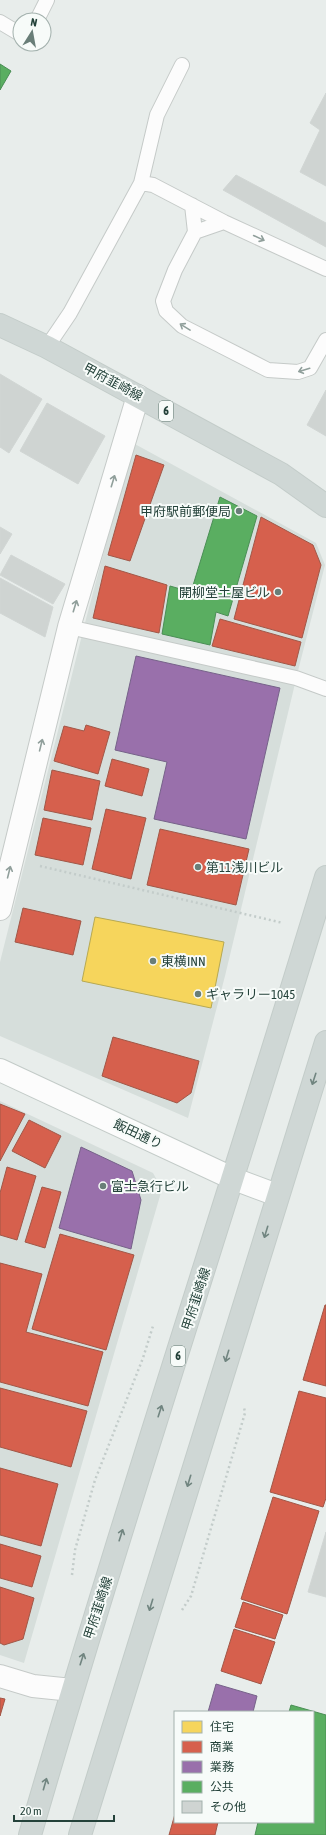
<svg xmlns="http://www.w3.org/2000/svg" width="326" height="1835" font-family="'Asap Condensed','Noto Sans JP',sans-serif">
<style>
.built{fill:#d6dedb}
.homes{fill:#f6d55c;stroke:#b7a952}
.shops{fill:#d6604d;stroke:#a15747}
.offices{fill:#9970ab;stroke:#766289}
.public{fill:#5aae61;stroke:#4a8e55}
.building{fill:#cfd4d2;stroke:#d1d6d4}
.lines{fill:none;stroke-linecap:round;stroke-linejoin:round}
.lane-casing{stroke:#c5cac8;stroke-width:16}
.street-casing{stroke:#c5cac8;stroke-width:24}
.secondary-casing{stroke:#c3cbc8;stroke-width:24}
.primary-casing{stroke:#c3ccc9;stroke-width:24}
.path{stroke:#c3ccca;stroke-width:2.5;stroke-dasharray:2 3;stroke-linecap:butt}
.lane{stroke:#fcfcfc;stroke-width:14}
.street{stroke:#fcfcfc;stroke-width:22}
.secondary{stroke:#fcfcfc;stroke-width:22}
.primary{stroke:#cfd7d5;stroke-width:22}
.oneway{stroke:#909f9b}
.oneway2{stroke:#718580}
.poi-dot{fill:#697e78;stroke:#f7fbf9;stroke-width:1.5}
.labels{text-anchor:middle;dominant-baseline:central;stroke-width:4;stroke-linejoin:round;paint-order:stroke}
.shield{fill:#f7fbf9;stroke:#637a73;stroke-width:1}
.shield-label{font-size:12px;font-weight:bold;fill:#24423a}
.street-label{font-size:13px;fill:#24423a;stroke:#f7fbf9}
.poi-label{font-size:13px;fill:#24423a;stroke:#f7fbf9;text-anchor:start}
</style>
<rect width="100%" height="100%" fill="#e8edeb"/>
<path class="built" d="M 133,443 L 316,543 L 325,565 L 299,667 L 225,976 L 188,1118 L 0,1036 L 0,962 L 86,619 Z
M 0,1101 L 153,1173 L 162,1189 L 24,1663 L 0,1655 Z"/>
<path class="homes" d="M 95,917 L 224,942 L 211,1008 L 82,981 Z"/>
<path class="shops" d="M 136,455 L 164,465 L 130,561 L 108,555 Z
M 261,517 L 313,545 L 321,565 L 302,638 L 234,619 Z
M 105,566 L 167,585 L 159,633 L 93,618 Z
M 220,619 L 301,642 L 295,666 L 212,646 Z
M 86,725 L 110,732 L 98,774 L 54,761 L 64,726 L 84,731 Z
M 112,759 L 149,769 L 142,796 L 105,786 Z
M 52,770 L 100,781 L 92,820 L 44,810 Z
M 106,809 L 146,818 L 131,879 L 92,869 Z
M 43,818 L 91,828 L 83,865 L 35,855 Z
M 160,829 L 249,849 L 236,905 L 147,885 Z
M 23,908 L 81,921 L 73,955 L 15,942 Z
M 113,1037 L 199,1061 L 191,1093 L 177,1103 L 102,1076 Z
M 0,1104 L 25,1114 L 0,1161 Z
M 29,1120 L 61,1136 L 45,1168 L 12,1151 Z
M 7,1167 L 36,1176 L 17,1240 L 0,1235 L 0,1193 Z
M 42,1187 L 61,1192 L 45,1248 L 25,1242 Z
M 60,1234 L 134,1255 L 106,1350 L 32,1329 Z
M 0,1263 L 42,1274 L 26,1332 L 103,1352 L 88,1406 L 0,1382 Z
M 325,1305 L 326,1305 L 326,1386 L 303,1380 Z
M 0,1388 L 87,1411 L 71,1467 L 0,1447 Z
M 299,1391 L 326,1398 L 326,1498 L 323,1507 L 270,1492 Z
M 0,1468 L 58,1484 L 41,1546 L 0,1535 Z
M 273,1497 L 319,1511 L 287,1614 L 241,1599 Z
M 0,1544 L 41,1556 L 32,1587 L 0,1578 Z
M 0,1587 L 34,1598 L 23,1639 L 4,1645 L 0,1643 Z
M 243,1602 L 283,1615 L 275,1639 L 235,1627 Z
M 234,1629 L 275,1642 L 261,1684 L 221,1671 Z
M 0,1698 L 5,1699 L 0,1716 Z
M 175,1814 L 175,1822 L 218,1822 L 215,1835 L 169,1835 Z"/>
<path class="offices" d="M 136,656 L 280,688 L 246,839 L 154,819 L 167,762 L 115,750 Z
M 81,1147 L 132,1171 L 141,1200 L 131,1249 L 59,1228 Z
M 216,1684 L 257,1696 L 253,1712 L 208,1712 Z"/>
<path class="public" d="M 0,64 L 11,71 L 0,90 Z
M 220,497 L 257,516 L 228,616 L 216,612 L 210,645 L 162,634 L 170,586 L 191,592 Z
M 291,1705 L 326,1715 L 326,1835 L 255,1835 L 258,1822 L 313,1822 L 313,1712 L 289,1712 Z"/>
<path class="building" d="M 326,93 L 326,186 L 300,172 L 320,130 L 310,123 Z
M 236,175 L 326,223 L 326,247 L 223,190 Z
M 0,374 L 42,399 L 9,453 L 0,447 Z
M 326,390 L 326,436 L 307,425 Z
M 47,403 L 105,436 L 78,484 L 20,451 Z
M 0,527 L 12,534 L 0,554 Z
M 11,555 L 65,584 L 53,604 L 0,575 Z
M 0,578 L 53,607 L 45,637 L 0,613 Z
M 326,1532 L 326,1597 L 308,1592 Z"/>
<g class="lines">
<defs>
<path id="lane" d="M 37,20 L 47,0
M 0,22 L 20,34
M 141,183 L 157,115 L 182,65
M 192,205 L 195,232 L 175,270 L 163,301 L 166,311 L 182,326 L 268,370 L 298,372 L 310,368 L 326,340
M 195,232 L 224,222
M 47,347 L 70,313 L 141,183 L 153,185 L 224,222 L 326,269
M 69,627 L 296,678 L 326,689"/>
<path id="street" d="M 0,909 L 69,627 L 138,396
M 0,1676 L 33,1686 L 72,1690"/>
<path id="secondary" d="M 0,1070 L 234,1179 L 277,1195"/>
<path id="primary" d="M 0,325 L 47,347 L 281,474 L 326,506
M 30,1835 C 123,1514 229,1197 326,877
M 80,1835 L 326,1042"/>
</defs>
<use href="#lane" class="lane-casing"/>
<use href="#street" class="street-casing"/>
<use href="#secondary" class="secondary-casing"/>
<use href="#primary" class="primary-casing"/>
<path class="path" d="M 40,866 L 283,923
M 72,1575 L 75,1550 L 95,1480 L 143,1358 L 153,1326
M 182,1610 L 191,1596 L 245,1413 L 244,1407"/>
<use href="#lane" class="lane"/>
<use href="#street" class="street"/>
<use href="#secondary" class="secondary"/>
<use href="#primary" class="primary"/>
</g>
<defs><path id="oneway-shaft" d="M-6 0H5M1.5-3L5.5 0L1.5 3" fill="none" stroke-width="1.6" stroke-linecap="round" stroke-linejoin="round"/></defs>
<g class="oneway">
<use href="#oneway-shaft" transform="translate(259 238) rotate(25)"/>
<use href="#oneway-shaft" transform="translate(185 327) rotate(-148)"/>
<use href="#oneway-shaft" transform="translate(304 370) rotate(163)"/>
<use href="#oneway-shaft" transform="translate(113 481) rotate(-73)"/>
<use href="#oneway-shaft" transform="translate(75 606) rotate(-73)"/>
<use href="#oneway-shaft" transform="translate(41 745) rotate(-76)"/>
<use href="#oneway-shaft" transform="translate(9 872) rotate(-76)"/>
</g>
<g class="oneway2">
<use href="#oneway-shaft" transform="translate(314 1079) rotate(108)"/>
<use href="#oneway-shaft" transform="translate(266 1232) rotate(107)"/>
<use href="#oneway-shaft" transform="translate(227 1356) rotate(107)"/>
<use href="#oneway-shaft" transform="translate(160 1411) rotate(-72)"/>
<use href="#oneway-shaft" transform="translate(189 1481) rotate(107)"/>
<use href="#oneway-shaft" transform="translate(121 1535) rotate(-72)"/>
<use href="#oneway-shaft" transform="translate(151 1605) rotate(107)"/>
<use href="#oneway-shaft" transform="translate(82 1659) rotate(-72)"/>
<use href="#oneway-shaft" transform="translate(45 1784) rotate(-74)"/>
</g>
<g class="poi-dot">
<circle cx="239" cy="511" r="4"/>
<circle cx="278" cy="592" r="4"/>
<circle cx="198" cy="867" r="4"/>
<circle cx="153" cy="961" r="4"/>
<circle cx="198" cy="994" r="4"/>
<circle cx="103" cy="1186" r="4"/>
</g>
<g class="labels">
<g class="shield">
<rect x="159" y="401" width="14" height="20" rx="3"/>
<rect x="171" y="1346" width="14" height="20" rx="3"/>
</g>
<g class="shield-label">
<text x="166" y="411">6</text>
<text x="178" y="1356">6</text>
</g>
<g class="street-label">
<text transform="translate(113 382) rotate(28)">甲府韮崎線</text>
<text transform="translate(138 1134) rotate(25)">飯田通り</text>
<text transform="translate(196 1299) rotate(-72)">甲府韮崎線</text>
<text transform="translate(98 1608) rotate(-72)">甲府韮崎線</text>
</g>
<g class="poi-label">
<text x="231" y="511" text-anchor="end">甲府駅前郵便局</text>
<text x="270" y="592" text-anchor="end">開柳堂土屋ビル</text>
<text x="206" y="867">第11浅川ビル</text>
<text x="161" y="961">東横INN</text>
<text x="206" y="994">ギャラリー1045</text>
<text x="111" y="1186">富士急行ビル</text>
</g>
</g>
<rect x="174" y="1711" width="140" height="112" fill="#f7fbf9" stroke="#a3b1ad"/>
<rect x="182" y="1721" width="20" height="12" fill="#f6d55c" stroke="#a3b1ad"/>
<text x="210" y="1731" font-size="12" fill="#24423a">住宅</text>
<rect x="182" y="1741" width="20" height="12" fill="#d6604d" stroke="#a3b1ad"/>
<text x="210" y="1751" font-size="12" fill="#24423a">商業</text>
<rect x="182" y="1761" width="20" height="12" fill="#9970ab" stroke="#a3b1ad"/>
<text x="210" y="1771" font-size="12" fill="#24423a">業務</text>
<rect x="182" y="1781" width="20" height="12" fill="#5aae61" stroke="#a3b1ad"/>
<text x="210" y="1791" font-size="12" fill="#24423a">公共</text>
<rect x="182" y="1801" width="20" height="12" fill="#cfd4d2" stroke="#a3b1ad"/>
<text x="210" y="1811" font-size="12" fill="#24423a">その他</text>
<g transform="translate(32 32) rotate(11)"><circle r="19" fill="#f7fbf9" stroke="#a3b1ad"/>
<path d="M0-3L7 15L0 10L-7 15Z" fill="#697e78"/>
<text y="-6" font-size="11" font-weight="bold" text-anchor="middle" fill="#24423a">N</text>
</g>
<path d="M14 1815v6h100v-6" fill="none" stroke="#24423a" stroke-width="2"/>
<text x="20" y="1815" font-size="12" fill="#24423a" stroke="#f7fbf9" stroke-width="3" paint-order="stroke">20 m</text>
</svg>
